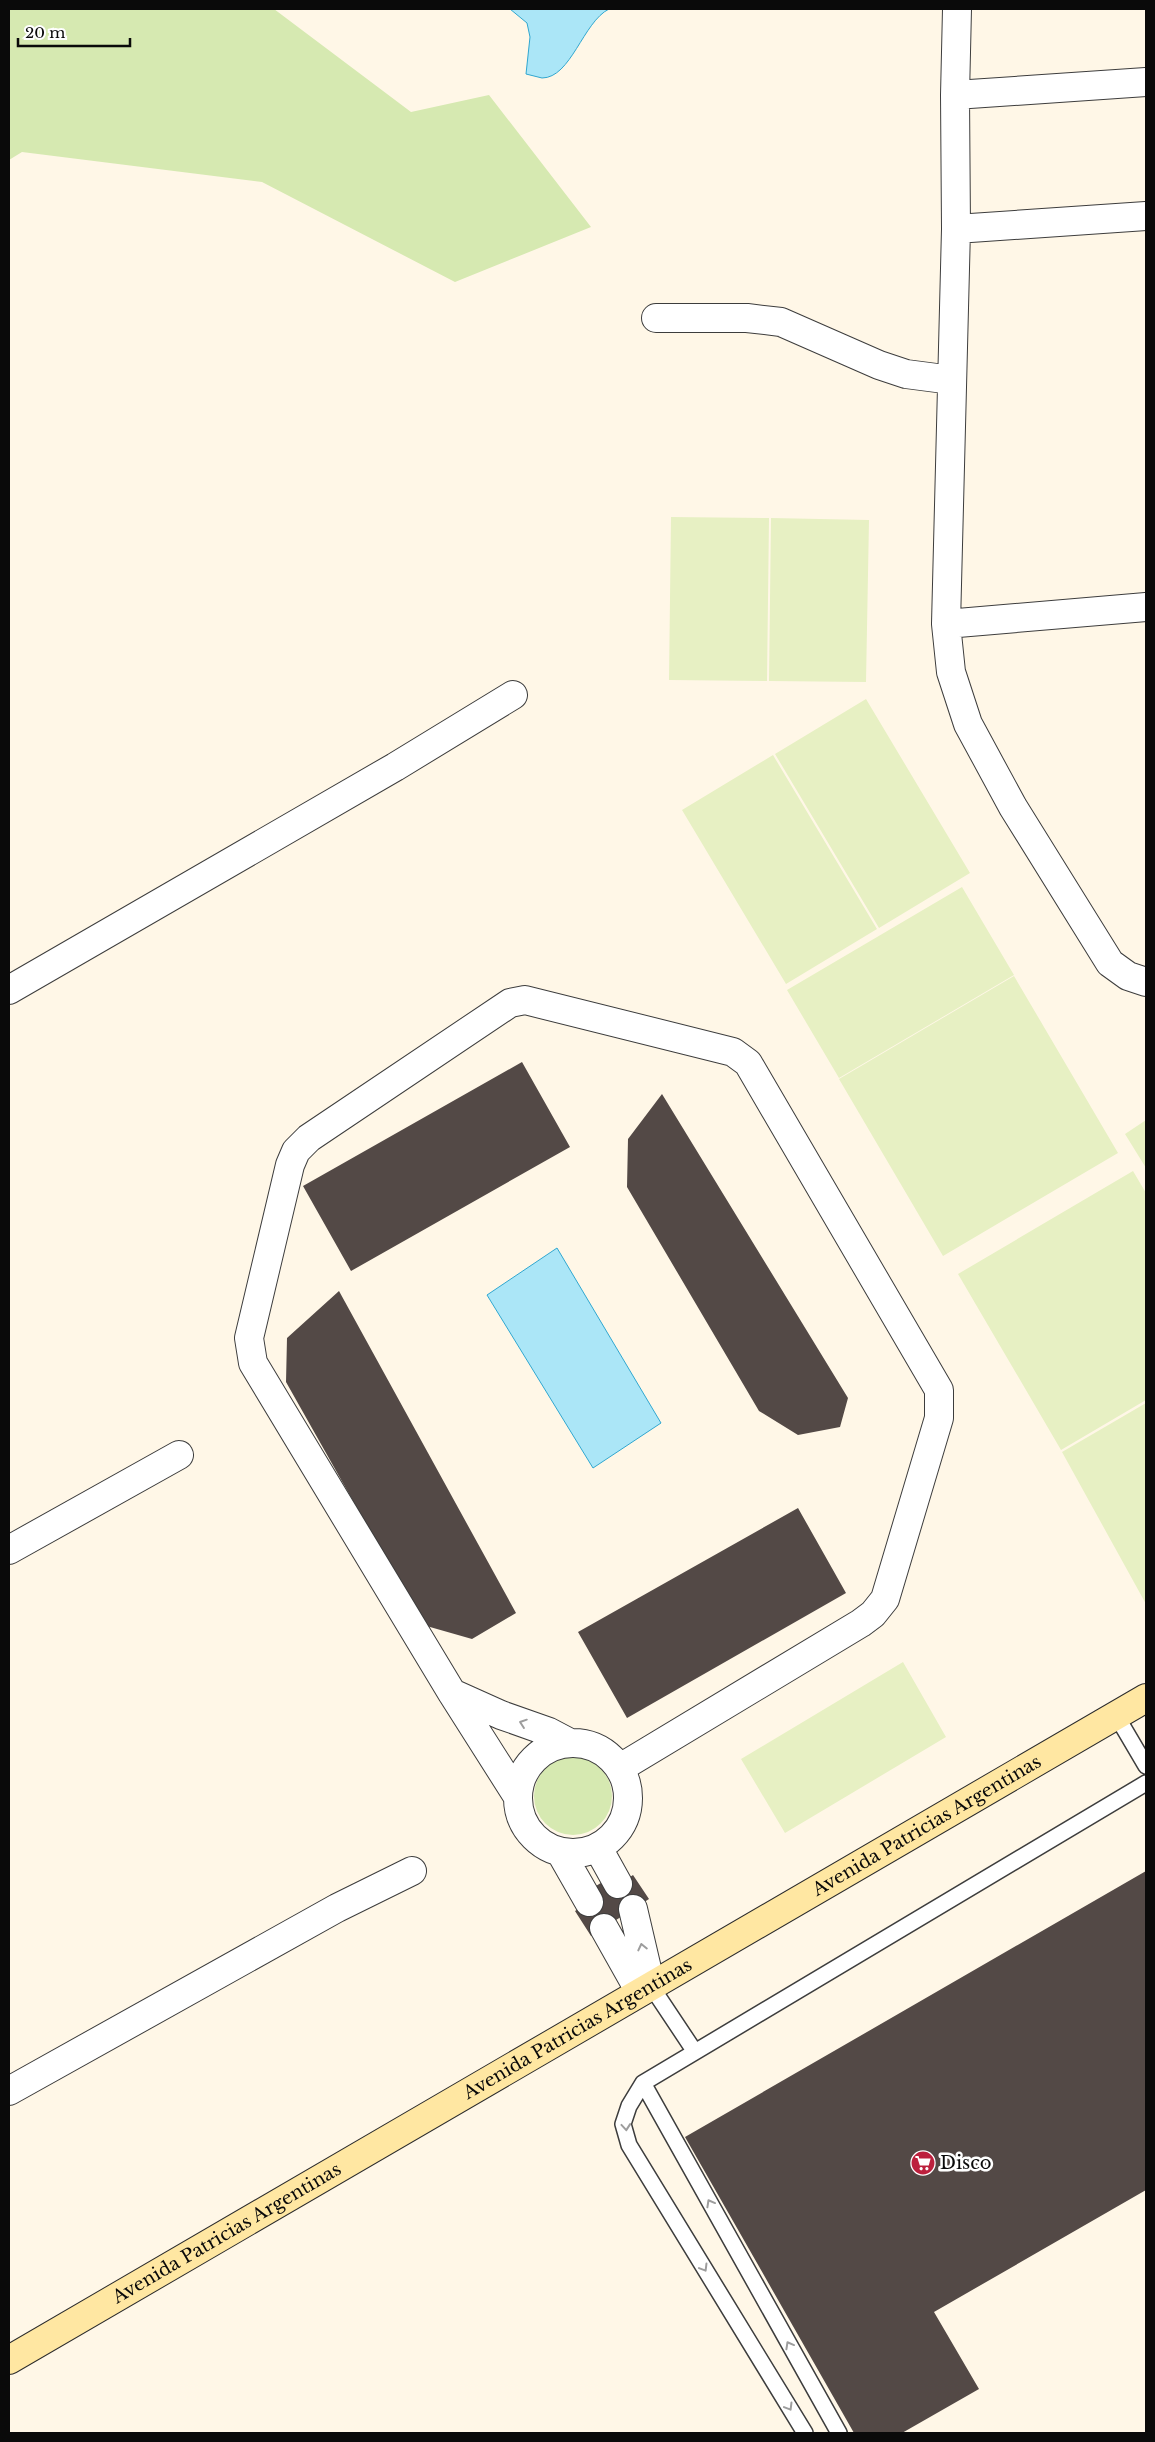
<svg xmlns="http://www.w3.org/2000/svg" width="1155" height="2442" font-family="'Libre Baskerville',serif">
<style>
.green{fill:#d6e9b1}
.pitch{fill:#e7f0c3}
.water{fill:#abe6f7;stroke:#30a7d0}
.building{fill:#534946}
.lines{fill:none;stroke-linecap:round;stroke-linejoin:round}
.lane-casing{stroke:#3d3d3d;stroke-width:18}
.street-casing{stroke:#3d3d3d;stroke-width:30}
.secondary-casing{stroke:#2c2c2c;stroke-width:30}
.lane{stroke:#fff;stroke-width:15}
.street{stroke:#fff;stroke-width:28}
.secondary{stroke:#ffe7a2;stroke-width:28}
.oneway{stroke:#9d9d9d}
.labels{text-anchor:middle;dominant-baseline:central;stroke-width:5;stroke-linejoin:round;paint-order:stroke}
.street-label{font-size:18px;fill:#0a0a0a;stroke:#fff}
.poi-label{font-size:18px;fill:#0a0a0a;stroke:#fff;text-anchor:start}
</style>
<rect width="100%" height="100%" fill="#fff7e7"/>
<path class="green" d="M 9,9 L 274,9 L 411,112 L 489,95 L 591,227 L 455,282 L 262,182 L 22,152 L 9,160 Z
M534 1796a39 39 0 1 1 78 0a39 39 0 1 1-78 0Z"/>
<path class="pitch" d="M 671,517 L 769,518 L 767,681 L 669,680 Z
M 771,518 L 869,520 L 866,682 L 769,681 Z
M 866,699 L 970,873 L 879,928 L 775,754 Z
M 773,755 L 877,929 L 786,984 L 682,810 Z
M 962,887 L 1014,975 L 839,1078 L 787,990 Z
M 1014,976 L 1118,1153 L 943,1256 L 839,1079 Z
M 1146,1120 L 1146,1168 L 1125,1134 Z
M 1133,1171 L 1146,1193 L 1146,1400 L 1061,1450 L 958,1274 Z
M 1146,1403 L 1146,1604 L 1062,1452 Z
M 903,1662 L 946,1737 L 785,1833 L 741,1759 Z"/>
<path class="water" d="M 510,9 L 609,9 C 583,22 571,78 542,78 C 537,77 531,75 526,74 L 530,37 L 527,23 Z
M 557,1248 L 661,1423 L 593,1468 L 487,1295 Z"/>
<path class="building" d="M 522,1062 L 570,1147 L 351,1271 L 303,1186 Z
M 662,1094 L 848,1398 L 840,1427 L 798,1435 L 759,1411 L 627,1187 L 628,1139 Z
M 339,1291 L 516,1613 L 472,1639 L 423,1625 L 286,1382 L 287,1338 Z
M 798,1508 L 846,1593 L 627,1718 L 578,1632 Z
M 1146,1871 L 1146,2190 L 934,2312 L 979,2389 L 902,2433 L 854,2433 L 685,2137 Z
M 633,1875 L 649,1899 L 591,1936 L 575,1911 L 596,1898 L 591,1889 L 609,1878 L 615,1887 Z"/>
<g class="lines">
<defs>
<path id="lane" d="M 1116,1715 L 1146,1766
M 651,1986 L 695,2052
M 643,2083 L 839,2433
M 805,2433 L 629,2145 L 623,2124 L 629,2106 L 643,2083 L 1146,1783"/>
<path id="street" d="M 957,9 L 955,95 L 956,229 L 946,624 L 951,672 L 968,724 L 1013,807 L 1110,963 L 1128,976 L 1146,982
M 955,95 L 1146,82
M 956,229 L 1146,216
M 656,318 L 747,318 L 781,322 L 879,365 L 906,374 L 952,380
M 946,624 L 1146,607
M 9,990 L 395,767 L 513,695
M 9,1550 L 179,1455
M 452,1693 L 501,1715 L 549,1732 L 568,1742
M518 1798a55 55 0 1 1 110 0a55 55 0 1 1-110 0Z
M 518,1797 L 452,1693 L 253,1363 L 249,1338 L 290,1165 L 296,1151 L 309,1138 L 510,1003 L 525,1000 L 733,1052 L 748,1063 L 939,1390 L 939,1418 L 885,1599 L 873,1614 L 861,1623 L 620,1768
M 598,1848 L 618,1884
M 561,1853 L 589,1902
M 633,1909 L 651,1986
M 604,1928 L 640,1992
M 9,2091 L 337,1908 L 412,1871"/>
<g id="secondary">
<path id="s1" d="M 9,2360 L 1146,1698"/>
</g>
</defs>
<use href="#lane" class="lane-casing"/>
<use href="#street" class="street-casing"/>
<use href="#secondary" class="secondary-casing"/>
<use href="#lane" class="lane"/>
<use href="#street" class="street"/>
<use href="#secondary" class="secondary"/>
</g>
<defs><path id="oneway-chevron" d="M-2-3.5L2.5 0L-2 3.5" fill="none" stroke-width="1.6" stroke-linecap="round" stroke-linejoin="round" transform="scale(1.25)"/></defs>
<g class="oneway">
<use href="#oneway-chevron" transform="translate(523 1723) rotate(-161)"/>
<use href="#oneway-chevron" transform="translate(642 1947) rotate(-103)"/>
<use href="#oneway-chevron" transform="translate(626 2127) rotate(85)"/>
<use href="#oneway-chevron" transform="translate(710 2203) rotate(-119)"/>
<use href="#oneway-chevron" transform="translate(704 2268) rotate(59)"/>
<use href="#oneway-chevron" transform="translate(789 2345) rotate(-119)"/>
<use href="#oneway-chevron" transform="translate(789 2407) rotate(59)"/>
</g>
<defs>
<symbol id="supermarket-disc" viewBox="-11 -11 22 22"><circle r="9.5" fill="#bc203d" stroke="#fff"/><path d="M-6-5.5h2.5l.6 2H6L4.5 2H-2.5L-4.4-4H-6ZM-1.5 3.2a1.3 1.3 0 1 0 .1 0ZM3 3.2a1.3 1.3 0 1 0 .1 0Z" fill="#fff"/></symbol>
</defs>
<g fill-rule="evenodd">
<use href="#supermarket-disc" x="909" y="2149" width="28" height="28"/>
</g>
<g class="labels">
<g class="street-label">
<text stroke="none"><textPath href="#s1" startOffset="1062">Avenida Patricias Argentinas</textPath></text>
<text stroke="none"><textPath href="#s1" startOffset="658">Avenida Patricias Argentinas</textPath></text>
<text stroke="none"><textPath href="#s1" startOffset="252">Avenida Patricias Argentinas</textPath></text>
</g>
<g class="poi-label">
<text x="940" y="2163">Disco</text>
</g>
</g>
<rect width="1155" height="2442" fill="none" stroke="#0a0a0a" stroke-width="20"/>
<path d="M18 38v8h112v-8" fill="none" stroke="#0a0a0a" stroke-width="2.5"/>
<text x="25" y="38" font-size="15" fill="#0a0a0a" stroke="#ffffff" stroke-width="4" paint-order="stroke">20 m</text>
</svg>
